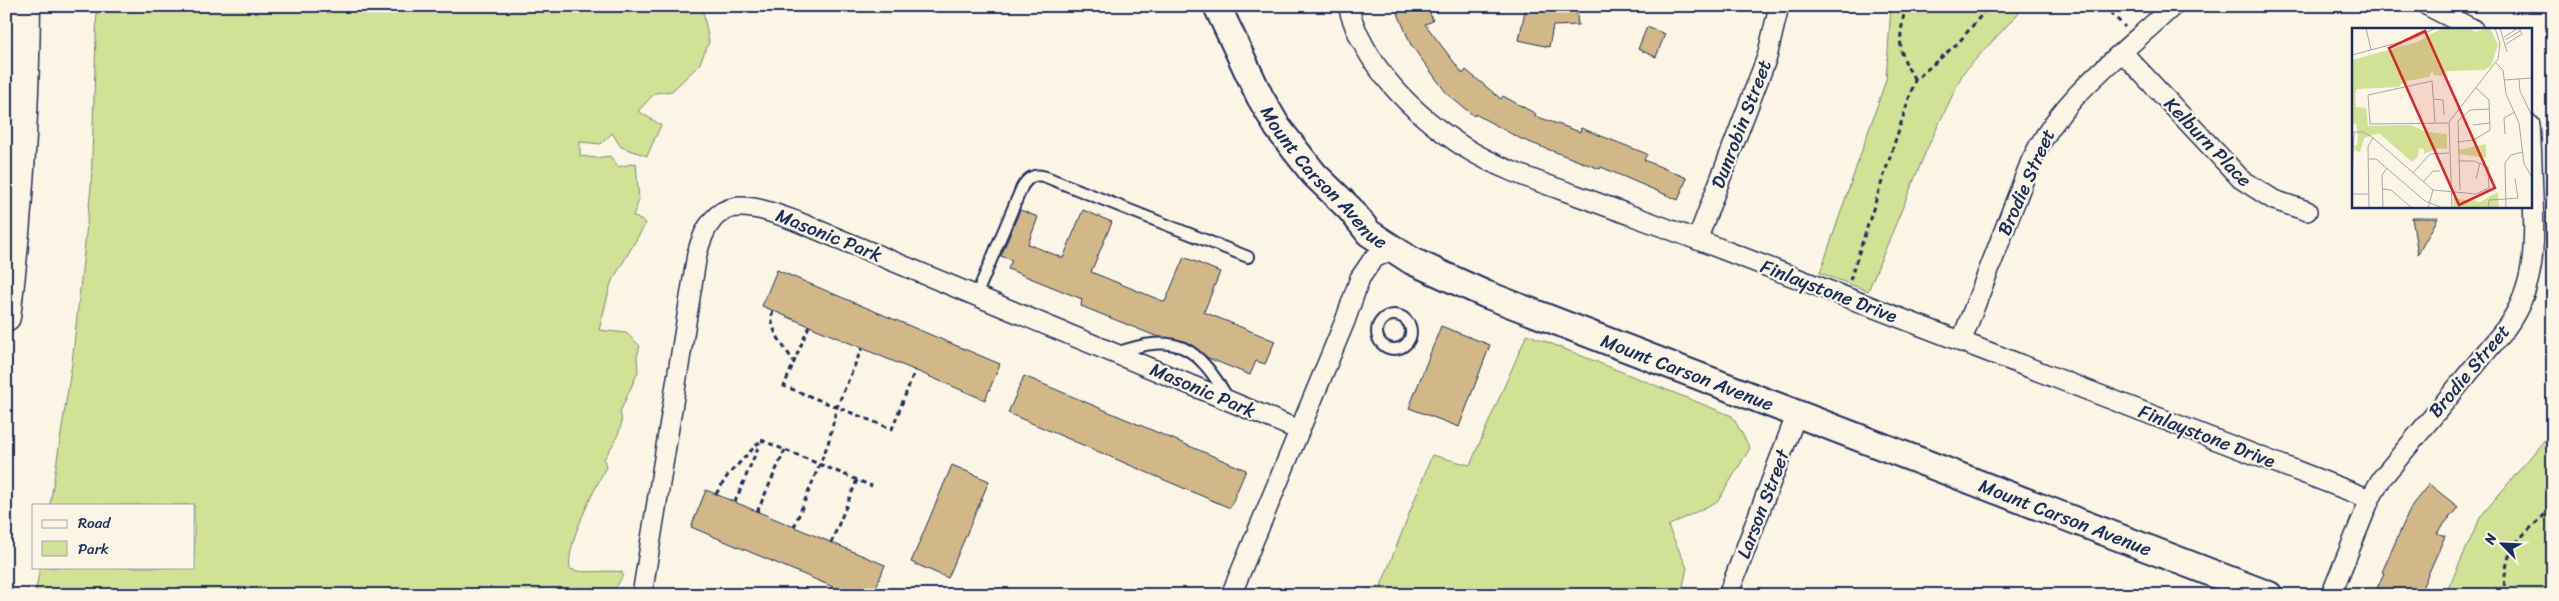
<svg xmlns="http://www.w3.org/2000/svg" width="2559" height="601" font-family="Sriracha,sans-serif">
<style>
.green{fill:#d1e195;stroke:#76887a}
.building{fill:#d2b888;stroke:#1b2f5e}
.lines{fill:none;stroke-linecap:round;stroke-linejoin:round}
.lane-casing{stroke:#1b2f5e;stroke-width:14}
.street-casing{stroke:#1b2f5e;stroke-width:22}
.secondary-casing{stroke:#1b2f5e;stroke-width:30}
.primary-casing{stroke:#1b2f5e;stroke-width:31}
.path{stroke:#1b2f5e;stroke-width:3;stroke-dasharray:5 4;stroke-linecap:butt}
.lane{stroke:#fcf5e5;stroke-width:10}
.street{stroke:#fcf5e5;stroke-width:19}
.secondary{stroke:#fcf5e5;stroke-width:26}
.primary{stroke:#fcf5e5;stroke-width:28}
.labels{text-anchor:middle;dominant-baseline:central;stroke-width:4.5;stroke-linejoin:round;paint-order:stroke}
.street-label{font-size:19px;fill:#1b2f5e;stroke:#fcf5e5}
.inset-road{fill:none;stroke:#a2a6af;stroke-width:1}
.view{fill:#d62828;fill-opacity:0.15;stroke:#d62828;stroke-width:2.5}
.inset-edge{fill:none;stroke:#1b2f5e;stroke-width:2.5}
</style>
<rect width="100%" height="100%" fill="#fcf5e5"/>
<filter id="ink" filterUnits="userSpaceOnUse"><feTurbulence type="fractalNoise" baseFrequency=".02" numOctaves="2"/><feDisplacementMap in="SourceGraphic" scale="10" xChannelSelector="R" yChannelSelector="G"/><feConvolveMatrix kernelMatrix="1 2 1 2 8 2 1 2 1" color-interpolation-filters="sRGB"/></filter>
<g filter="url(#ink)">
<path class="green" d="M 97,6 L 702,6 L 709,42 L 699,65 L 672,91 L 655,93 L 638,111 L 661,125 L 647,156 L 621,147 L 612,133 L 601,144 L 580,142 L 580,156 L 596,158 L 610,156 L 618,167 L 636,163 L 639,200 L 633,216 L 646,223 L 611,283 L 599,330 L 626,333 L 640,346 L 637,356 L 638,372 L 620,412 C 626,428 612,445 604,459 L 606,467 C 594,491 566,543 570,569 C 587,575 603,569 622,572 L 623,576 C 614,590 614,595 596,595 C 590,595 586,595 581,592 L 576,595 L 35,595 L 40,567 L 194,567 L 194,505 L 50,505 L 72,363 L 91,187 Z
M 1891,6 L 2025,6 L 1963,73 L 1926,151 L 1868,291 L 1820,273 L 1886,80 Z
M 1527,334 L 1732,416 L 1750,448 L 1718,501 L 1668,526 L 1687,568 L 1681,595 L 1352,595 L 1381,586 L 1432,455 L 1470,465 Z
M 2553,430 L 2553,595 L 2445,595 L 2481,516 Z"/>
<path class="building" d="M 1395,6 L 1427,6 L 1433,21 L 1425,24 L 1463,74 L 1466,70 L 1501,99 L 1503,96 L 1536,114 L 1535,116 L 1580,132 L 1581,128 L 1647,154 L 1644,160 L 1687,178 L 1678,200 L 1601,167 L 1600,169 L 1521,139 L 1475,114 L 1474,116 L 1448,95 L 1411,45 Z
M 1526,6 L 1576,6 L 1578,25 L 1553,26 L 1549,47 L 1519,40 Z
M 1647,27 L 1665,34 L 1656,57 L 1638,49 Z
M 1020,210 L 1038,217 L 1028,244 L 1063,258 L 1083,210 L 1112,222 L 1091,272 L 1165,302 L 1184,257 L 1220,272 L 1204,312 L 1275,341 L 1265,364 L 1256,361 L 1250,375 L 1206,357 L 1185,341 L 1158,337 L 1081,306 L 1082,299 L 1008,269 L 1012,260 L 1001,256 Z
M 2412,218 L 2438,218 L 2418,254 Z
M 777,270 L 1000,364 L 985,400 L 762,306 Z
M 1441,326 L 1490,345 L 1459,427 L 1409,408 Z
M 1024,376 L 1246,470 L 1230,508 L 1008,413 Z
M 952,465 L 989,481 L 948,578 L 911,562 Z
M 2429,484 L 2458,507 L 2437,533 L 2445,536 L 2419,595 L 2395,595 L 2377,588 L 2384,573 L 2382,572 L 2412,505 Z
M 706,490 L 885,565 L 873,595 L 852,595 L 691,527 Z"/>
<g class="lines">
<defs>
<path id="lane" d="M 976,296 L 1022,187 C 1028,177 1035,173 1046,177 L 1248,257
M1377 332a17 17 0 1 1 34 0a17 17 0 1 1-34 0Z
M 1116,353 C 1177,332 1196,345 1228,398"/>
<path id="street" d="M 1348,6 C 1364,66 1413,114 1464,147 C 1497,168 1539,182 1576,195 C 1627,214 1678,232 1729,252 C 1942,335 2156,417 2370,499
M 2428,6 L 2473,29
M 2123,53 L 2241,179 L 2274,200 L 2307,211
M 1697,240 L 1767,57 L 1779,6
M 1961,342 L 2031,161 C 2061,97 2122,54 2173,6
M 642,595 L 697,254 C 713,192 747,203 796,221 L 1299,430
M 1231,595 L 1345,321 L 1360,278 L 1373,259 L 1392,249
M 1728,595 L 1797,413
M 2331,595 L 2370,499 L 2382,478 L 2506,328 C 2536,287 2535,243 2533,195 C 2532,172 2532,148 2530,125"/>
<g id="secondary">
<path id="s1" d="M 1217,6 L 1260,97 L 1278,128 L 1314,174 L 1350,209 L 1369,233 L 1412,261 L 1485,294 L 2269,595"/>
</g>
<path id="primary" d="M 6,317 C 19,213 25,111 26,6"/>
</defs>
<use href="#lane" class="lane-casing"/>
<use href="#street" class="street-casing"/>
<use href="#secondary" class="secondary-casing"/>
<use href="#primary" class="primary-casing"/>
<path class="path" d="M 1860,6 L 1905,9
M 1905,6 C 1900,42 1895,47 1915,80
M 2104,6 L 2125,27
M 1850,280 L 1915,80 L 1959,42 L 1989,6
M 773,311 C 767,328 785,347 793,361
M 809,326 L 784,386 L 892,429 L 915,370
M 761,440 L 872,486
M 716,494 L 728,475 L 761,440
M 735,502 L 760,443
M 757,512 L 785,450
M 794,527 L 828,444 L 837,407 L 862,348
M 831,543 L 857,480
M 2504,595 C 2505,538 2519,543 2553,506"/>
<use href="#lane" class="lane"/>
<use href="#street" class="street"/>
<use href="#secondary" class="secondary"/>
<use href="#primary" class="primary"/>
</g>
</g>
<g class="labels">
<g class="street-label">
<text transform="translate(1741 124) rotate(-69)">Dunrobin Street</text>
<text transform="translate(2208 142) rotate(46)">Kelburn Place</text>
<text stroke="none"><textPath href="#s1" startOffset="204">Mount Carson Avenue</textPath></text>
<text transform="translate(2026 182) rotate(-66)">Brodie Street</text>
<text transform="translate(829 235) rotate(22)">Masonic Park</text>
<text transform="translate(1829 291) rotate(21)">Finlaystone Drive</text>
<text stroke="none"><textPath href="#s1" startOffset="624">Mount Carson Avenue</textPath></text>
<text transform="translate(2469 371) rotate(-50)">Brodie Street</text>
<text transform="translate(1203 390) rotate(23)">Masonic Park</text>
<text transform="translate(2207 436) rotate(21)">Finlaystone Drive</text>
<text transform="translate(1763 504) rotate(-69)">Larson Street</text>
<text stroke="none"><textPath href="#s1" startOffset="1029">Mount Carson Avenue</textPath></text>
</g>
</g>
<g transform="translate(2352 28)">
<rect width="180" height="180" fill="#fcf5e5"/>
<path d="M 91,0 L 119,0 L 122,4 L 138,0 L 146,17 L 139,38 L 132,42 L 95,43 L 90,48 L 82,47 L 80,43 L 77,49 L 55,53 L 55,57 L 52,54 L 46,59 L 5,61 L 3,66 L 4,79 L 14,80 L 16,98 L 59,97 L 75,104 L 95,106 L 95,121 L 87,120 L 72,126 L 72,121 L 67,120 L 66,128 L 60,134 L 27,105 L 12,110 L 8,124 L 4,123 L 1,118 L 5,117 L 6,109 L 4,96 L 0,96 L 0,32 L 65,14 ZM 134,116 L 134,130 L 107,126 L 106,122 ZM 146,164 L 147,180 L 102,180 L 101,170 L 128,174 Z" fill="#d1e195"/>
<path class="inset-road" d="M 14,0 L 19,22M 148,0 L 155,24M 152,9 L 166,0M 153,12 L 168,3M 154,16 L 170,6 L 167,0M 0,27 L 60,11 L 84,0M 144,35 L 151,42 L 154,66 L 167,95 L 172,136 L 180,149M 167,51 L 168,63 L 180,88M 152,52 L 180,50M 82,71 L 91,72 L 92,87M 83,95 L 80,53 L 16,67 L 18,96 L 96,95M 121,97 L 138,95M 0,104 L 11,104 L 20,109 L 81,162 L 124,166 L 137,160 L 136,139 L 122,133 L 106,133M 153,106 L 152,90 L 163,84M 105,114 L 122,112 L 138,102 L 137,72 L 123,59M 17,131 L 24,131 L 73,173 L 91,180M 61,145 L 78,126 L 97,125M 124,151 L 128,135M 71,154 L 81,143 L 88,143M 0,157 L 2,104M 31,161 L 39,162 L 60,180M 108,162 L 106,93 L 118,82 L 137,81M 0,166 L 17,166M 153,171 L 166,170 L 163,151M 17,180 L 16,118 L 21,110M 31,180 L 30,147 L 35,140M 76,180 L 81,162M 100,180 L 97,94 L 146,31 L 148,15 L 143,0M 136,180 L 137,172 L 153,171M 154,180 L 153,135 L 159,127 L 171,124"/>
<path class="view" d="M 73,3 L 143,160 L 107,177 L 37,20 Z"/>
<rect width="180" height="180" class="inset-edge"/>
</g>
<rect width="2559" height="601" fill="none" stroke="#fcf5e5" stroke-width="25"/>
<rect x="12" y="12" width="2534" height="576" fill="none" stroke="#1b2f5e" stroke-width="2" filter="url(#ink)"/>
<rect x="32" y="504" width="162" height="65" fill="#fcf5e5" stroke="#a2a6af"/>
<rect x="42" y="520" width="25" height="8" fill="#fcf5e5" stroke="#a2a6af"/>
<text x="78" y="528" font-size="15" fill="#1b2f5e">Road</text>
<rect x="42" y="541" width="25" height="15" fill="#d1e195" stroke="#a2a6af"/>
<text x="78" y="554" font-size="15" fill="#1b2f5e">Park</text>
<g transform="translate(2502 544) rotate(294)" stroke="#fcf5e5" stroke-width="4" paint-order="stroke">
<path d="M0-4L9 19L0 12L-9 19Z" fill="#1b2f5e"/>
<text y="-8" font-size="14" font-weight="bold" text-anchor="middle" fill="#1b2f5e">N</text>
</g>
</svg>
